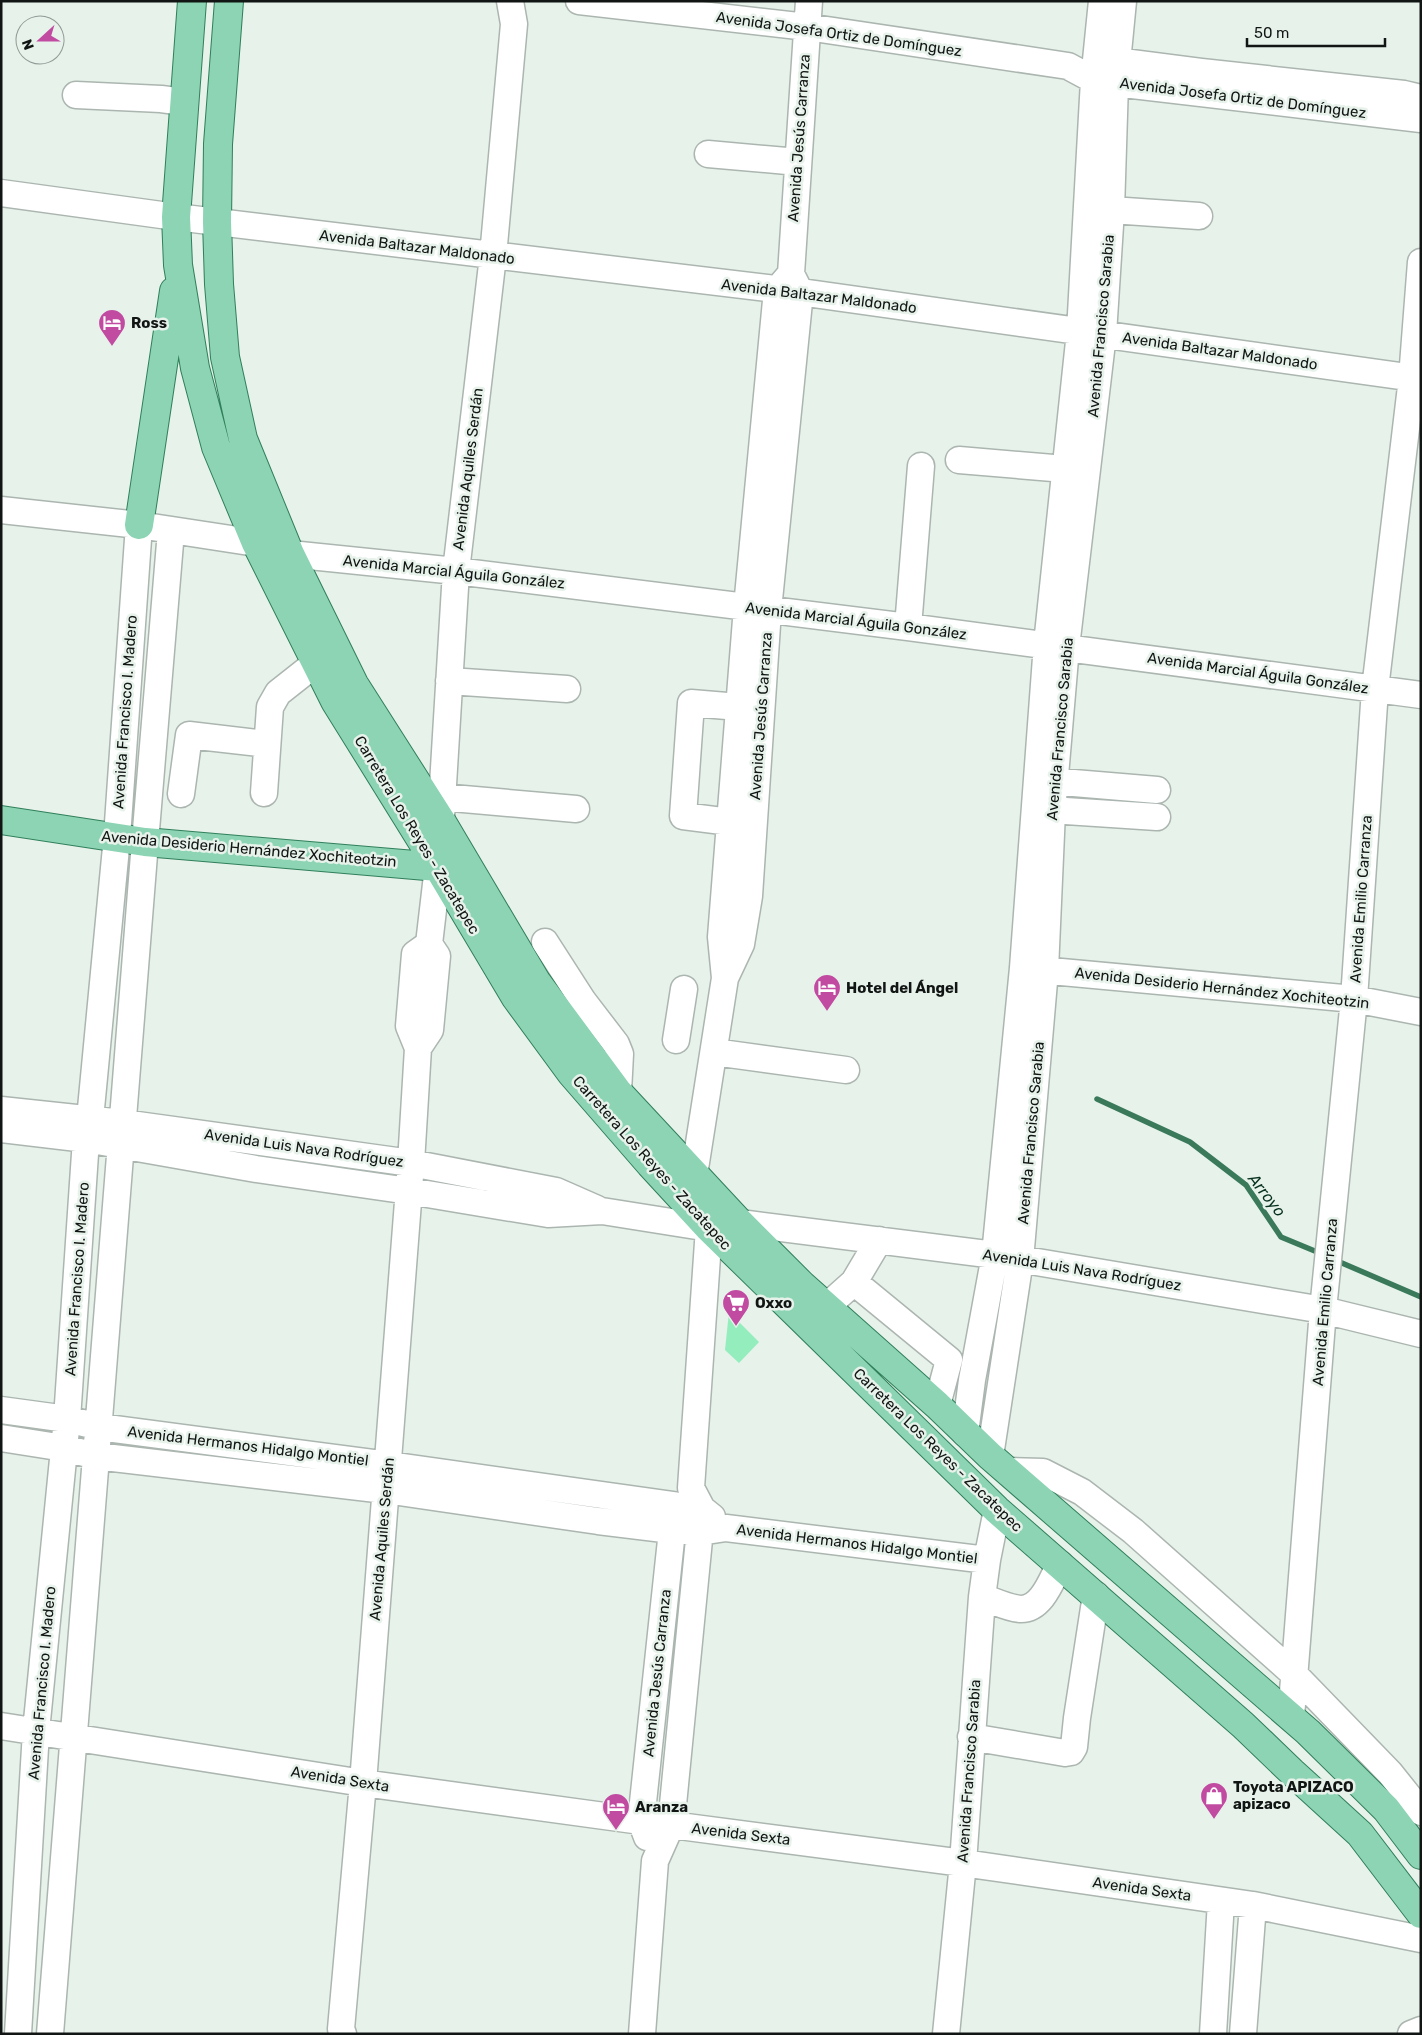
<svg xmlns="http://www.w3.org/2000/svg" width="1422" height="2035" font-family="Rubik,sans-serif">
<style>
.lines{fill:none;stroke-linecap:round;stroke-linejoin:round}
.stream{stroke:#3a7a5a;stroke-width:5.5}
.building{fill:#93edbc}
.minor-casing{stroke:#acb6b0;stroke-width:29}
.major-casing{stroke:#307f5a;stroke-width:30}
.minor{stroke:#fff;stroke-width:26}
.major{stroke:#8cd4b3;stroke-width:28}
.labels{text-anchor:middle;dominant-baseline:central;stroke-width:5;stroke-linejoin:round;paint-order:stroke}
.street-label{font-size:15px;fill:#111513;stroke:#e7f2eb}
.poi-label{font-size:15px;font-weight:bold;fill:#111513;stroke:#e7f2eb;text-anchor:start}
.water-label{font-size:16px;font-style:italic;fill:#08311f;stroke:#e7f2eb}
</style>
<rect width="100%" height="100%" fill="#e7f2eb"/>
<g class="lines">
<path class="stream" d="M 1097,1099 L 1190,1142 L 1246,1185 L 1281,1237 L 1322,1254
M 1335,1260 L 1421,1297"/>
</g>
<path class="building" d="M 729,1312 L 759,1342 L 739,1363 L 725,1350 Z"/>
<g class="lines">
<defs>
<path id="minor" d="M 579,1 L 807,27 L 1068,66 L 1094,80 L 1115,83 L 1421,119
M 1100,59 L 1201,72 L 1404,94 L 1421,98
M 76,95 L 161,99 L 184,102
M 708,154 L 798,162
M 1,193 L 176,217 L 800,292 L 1421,379
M 1111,210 L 1199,216
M 959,460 L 1065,469
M 1,510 L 139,525 L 256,543 L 290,554 L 456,571 L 908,627 L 1421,695
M 908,627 L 921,466
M 449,681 L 567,689
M 1038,780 L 1157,790
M 264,793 L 270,707 L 278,693 L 316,663
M 181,794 L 189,735 L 267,744
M 441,797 L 576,809
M 1035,809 L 1157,817
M 730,822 L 683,816 L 691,703 L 739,707
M 545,942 L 583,1001 L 616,1044 L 620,1054 L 618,1092
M 1029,969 L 1354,999 L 1421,1012
M 725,978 L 741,944 L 749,896 L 768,610 L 800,292 L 791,274 L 809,1
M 676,1040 L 684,989
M 418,1048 L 430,1030 L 437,956 L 429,944 L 438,867 L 456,571 L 493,256 L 514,24 L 510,1
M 714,1052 L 846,1070
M 1,1110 L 123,1123 L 411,1163 L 556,1191 L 597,1209
M 1,1129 L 86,1139 L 256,1169 L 409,1191 L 548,1214 L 602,1211 L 709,1228 L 691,1488 L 702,1509 L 671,1825 L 655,1861 L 642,2034
M 694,1175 L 725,978 L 721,937 L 747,607 L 777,290 L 789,276
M 740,1223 L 995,1255 L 1323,1310 L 1421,1334
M 854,1282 L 879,1240
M 826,1307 L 854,1282 L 949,1360 L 937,1405
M 1,1410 L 67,1419 L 99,1427 L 388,1465 L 702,1509 L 712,1517
M 965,1433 L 972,1380 L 995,1255 L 1023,968 L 1047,644 L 1080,332 L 1094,80 L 1102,1
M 1,1438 L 64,1448 L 96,1456 L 385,1490 L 598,1521 L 672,1530 L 700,1532 L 726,1528 L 987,1560
M 990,1456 L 1020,1260 L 1045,970 L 1052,811 L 1066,647 L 1103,334 L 1111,210 L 1115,83 L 1123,1
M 1009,1471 L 1043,1472 L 1082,1492 L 1133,1531 L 1294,1674 L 1390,1773 L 1421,1812
M 982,1597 C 994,1601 1008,1608 1020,1609 C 1042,1610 1052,1579 1060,1564
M 1291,1717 L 1323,1310 L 1354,999 L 1375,689 L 1412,378 L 1421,262
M 1,1726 L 363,1783 L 641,1821 L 963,1863 L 1253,1905 L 1421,1939
M 971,1737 L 1065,1753 L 1071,1752 L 1074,1747 L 1077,1718 L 1096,1595
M 647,1837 L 641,1821 L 674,1512
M 18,2034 L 36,1731 L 67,1419 L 86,1139 L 90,1119 L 117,837 L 139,525
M 50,2034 L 145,842 L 171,531
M 343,2034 L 341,2029 L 363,1783 L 411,1163 L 418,1048 L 409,1026 L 415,954 L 429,944
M 946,2034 L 963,1863 L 982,1597 L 987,1560 L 997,1510
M 1213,2034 L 1221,1901
M 1243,2034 L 1253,1905
M 1411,2034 L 1421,2030"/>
<path id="major" d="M 192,1 L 176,217 L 178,265 L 195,368 L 216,447 L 256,543 L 335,701 L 438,867 L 516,998 L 571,1073 L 650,1164 L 709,1228 L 997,1510 L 1243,1725 L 1292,1772 L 1360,1834 L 1421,1914
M 229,1 L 218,144 L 217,222 L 219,284 L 225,357 L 243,439 L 290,554 L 354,684 L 440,819 L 536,981 L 618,1092 L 740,1223 L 802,1285 L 937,1405 L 990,1456 L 1308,1732 L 1386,1809 L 1421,1855
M 139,525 L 174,291
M 1,820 L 145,842 L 438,867"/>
</defs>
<use href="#minor" class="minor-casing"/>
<use href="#major" class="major-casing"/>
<use href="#minor" class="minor"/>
<use href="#major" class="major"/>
</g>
<defs>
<symbol id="hotel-pin" viewBox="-11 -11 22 30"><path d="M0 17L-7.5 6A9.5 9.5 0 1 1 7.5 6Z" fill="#c24ba2" stroke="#e7f2eb"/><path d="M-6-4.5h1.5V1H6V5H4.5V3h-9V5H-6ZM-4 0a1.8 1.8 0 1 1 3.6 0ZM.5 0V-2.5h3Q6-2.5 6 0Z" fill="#fff"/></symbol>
<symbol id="supermarket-pin" viewBox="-11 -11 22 30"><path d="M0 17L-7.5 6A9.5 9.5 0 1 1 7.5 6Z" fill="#c24ba2" stroke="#e7f2eb"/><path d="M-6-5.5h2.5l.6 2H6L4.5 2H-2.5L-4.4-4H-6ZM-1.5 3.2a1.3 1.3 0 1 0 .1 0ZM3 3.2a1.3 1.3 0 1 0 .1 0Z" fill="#fff"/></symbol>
<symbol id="shop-pin" viewBox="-11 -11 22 30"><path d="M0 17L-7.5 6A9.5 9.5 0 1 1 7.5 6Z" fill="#c24ba2" stroke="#e7f2eb"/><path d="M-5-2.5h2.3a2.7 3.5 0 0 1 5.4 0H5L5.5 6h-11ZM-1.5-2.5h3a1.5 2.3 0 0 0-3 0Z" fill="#fff"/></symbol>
</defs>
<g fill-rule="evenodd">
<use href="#hotel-pin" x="96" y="307" width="32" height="43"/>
<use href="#hotel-pin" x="811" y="972" width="32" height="43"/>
<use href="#supermarket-pin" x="720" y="1287" width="32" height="43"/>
<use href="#shop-pin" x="1198" y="1780" width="32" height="43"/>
<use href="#hotel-pin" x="600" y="1791" width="32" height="43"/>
</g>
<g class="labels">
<g class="street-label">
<text transform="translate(839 34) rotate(8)">Avenida Josefa Ortiz de Domínguez</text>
<text transform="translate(1243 98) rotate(7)">Avenida Josefa Ortiz de Domínguez</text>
<text transform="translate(799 138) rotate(-86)">Avenida Jesús Carranza</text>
<text transform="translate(417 247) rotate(7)">Avenida Baltazar Maldonado</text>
<text transform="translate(819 296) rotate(7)">Avenida Baltazar Maldonado</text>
<text transform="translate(1101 326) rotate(-85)">Avenida Francisco Sarabia</text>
<text transform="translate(1220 351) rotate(8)">Avenida Baltazar Maldonado</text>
<text transform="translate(468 469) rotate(-83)">Avenida Aquiles Serdán</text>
<text transform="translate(454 572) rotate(6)">Avenida Marcial Águila González</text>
<text transform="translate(856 621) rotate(7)">Avenida Marcial Águila González</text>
<text transform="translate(1258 673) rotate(8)">Avenida Marcial Águila González</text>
<text transform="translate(125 712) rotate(-86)">Avenida Francisco I. Madero</text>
<text transform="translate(761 716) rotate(-86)">Avenida Jesús Carranza</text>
<text transform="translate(1060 729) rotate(-85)">Avenida Francisco Sarabia</text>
<text transform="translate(417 835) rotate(59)">Carretera Los Reyes - Zacatepec</text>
<text transform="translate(249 849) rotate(5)">Avenida Desiderio Hernández Xochiteotzin</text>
<text transform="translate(1361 899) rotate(-86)">Avenida Emilio Carranza</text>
<text transform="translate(1222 988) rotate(6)">Avenida Desiderio Hernández Xochiteotzin</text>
<text transform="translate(1031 1133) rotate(-85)">Avenida Francisco Sarabia</text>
<text transform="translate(304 1148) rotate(8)">Avenida Luis Nava Rodríguez</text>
<text transform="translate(652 1163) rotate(48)">Carretera Los Reyes - Zacatepec</text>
<text transform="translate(1082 1270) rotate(9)">Avenida Luis Nava Rodríguez</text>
<text transform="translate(77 1279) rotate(-86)">Avenida Francisco I. Madero</text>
<text transform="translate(1325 1302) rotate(-85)">Avenida Emilio Carranza</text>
<text transform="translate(248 1446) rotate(7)">Avenida Hermanos Hidalgo Montiel</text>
<text transform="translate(938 1450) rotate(44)">Carretera Los Reyes - Zacatepec</text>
<text transform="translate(382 1539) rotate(-85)">Avenida Aquiles Serdán</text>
<text transform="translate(857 1544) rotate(7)">Avenida Hermanos Hidalgo Montiel</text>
<text transform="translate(657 1673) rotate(-84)">Avenida Jesús Carranza</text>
<text transform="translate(42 1683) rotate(-85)">Avenida Francisco I. Madero</text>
<text transform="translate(969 1771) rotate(-86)">Avenida Francisco Sarabia</text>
<text transform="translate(340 1779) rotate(9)">Avenida Sexta</text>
<text transform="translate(741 1834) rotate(7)">Avenida Sexta</text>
<text transform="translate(1142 1889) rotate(8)">Avenida Sexta</text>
</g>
<g class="poi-label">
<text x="131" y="323">Ross</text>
<text x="846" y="988">Hotel del Ángel</text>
<text x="755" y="1303">Oxxo</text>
<text x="1233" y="1787">Toyota APIZACO<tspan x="1233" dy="17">apizaco</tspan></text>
<text x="635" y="1807">Aranza</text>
</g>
<g class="water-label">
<text transform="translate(1267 1195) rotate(52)">Arroyo</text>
</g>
</g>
<rect width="1422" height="2035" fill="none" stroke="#111513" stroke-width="5"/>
<g transform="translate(40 40) rotate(249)"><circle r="24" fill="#e7f2eb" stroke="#919a95"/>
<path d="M0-4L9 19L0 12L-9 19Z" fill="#c24ba2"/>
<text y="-8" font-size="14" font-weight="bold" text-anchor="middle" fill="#111513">N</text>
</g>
<path d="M1247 38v8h138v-8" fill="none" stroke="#111513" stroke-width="2.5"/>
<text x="1254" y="38" font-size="15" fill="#111513" stroke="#e7f2eb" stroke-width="4" paint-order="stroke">50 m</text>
</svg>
